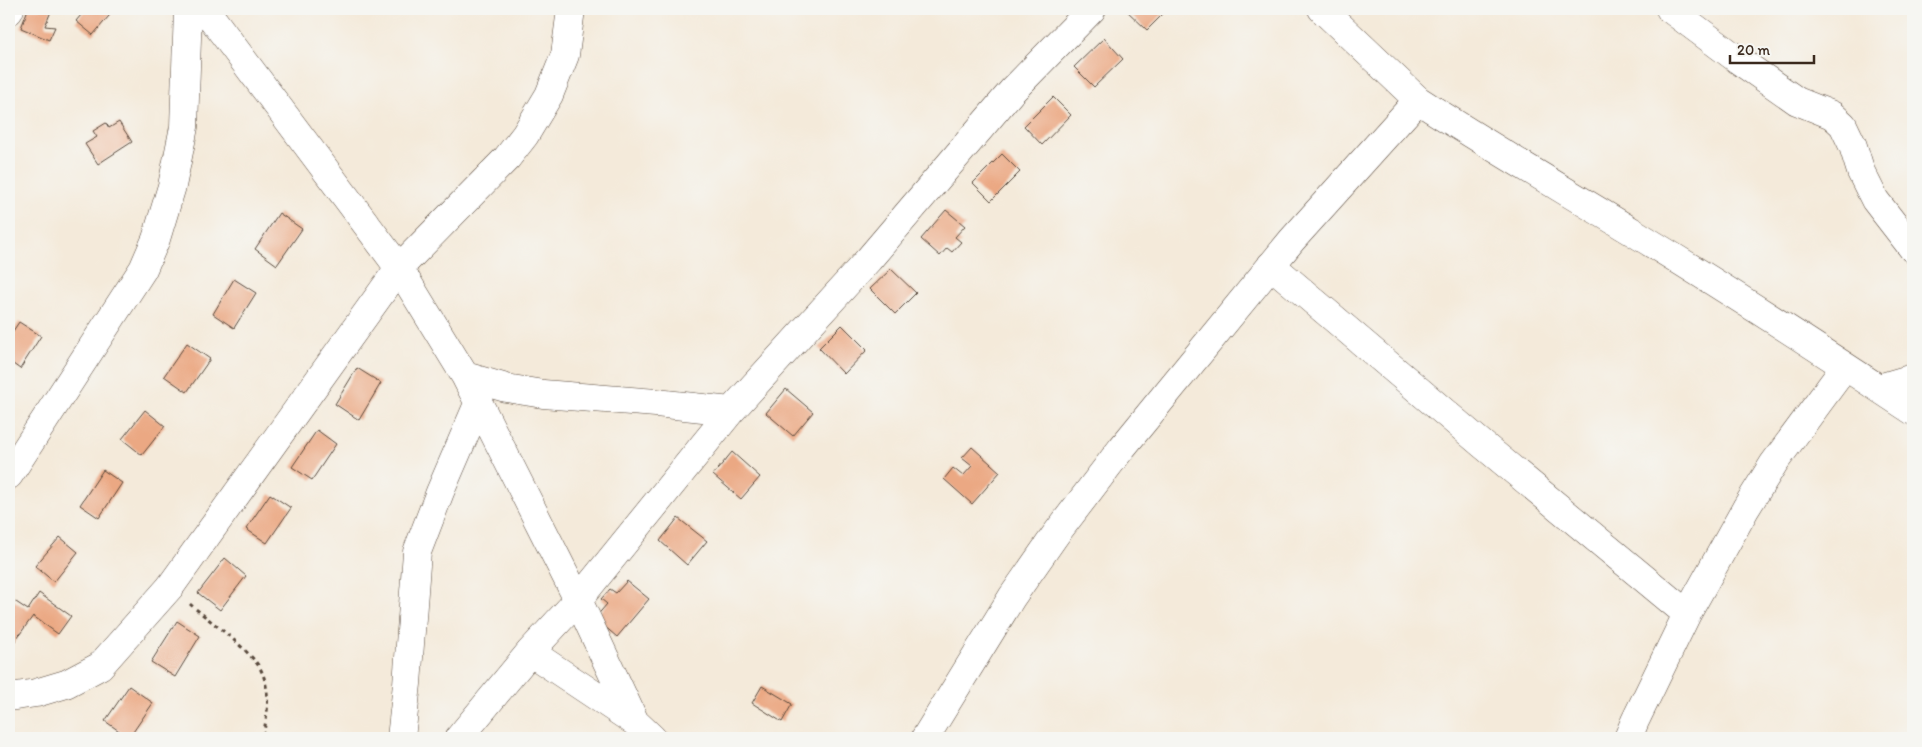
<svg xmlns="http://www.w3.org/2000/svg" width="1922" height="747" font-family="Itim,sans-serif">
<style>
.building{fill:#eba883}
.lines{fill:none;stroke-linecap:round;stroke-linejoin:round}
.street-casing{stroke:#57473a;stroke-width:29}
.path{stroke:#57473a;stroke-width:3;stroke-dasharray:4 4;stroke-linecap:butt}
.street{stroke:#fff;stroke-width:28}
</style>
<rect width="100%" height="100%" fill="#f6f6f2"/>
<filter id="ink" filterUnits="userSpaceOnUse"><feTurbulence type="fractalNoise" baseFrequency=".02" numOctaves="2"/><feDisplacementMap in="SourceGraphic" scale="10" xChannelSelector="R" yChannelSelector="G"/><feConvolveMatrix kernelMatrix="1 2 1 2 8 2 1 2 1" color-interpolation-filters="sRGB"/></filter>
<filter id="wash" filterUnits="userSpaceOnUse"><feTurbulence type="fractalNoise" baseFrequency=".0096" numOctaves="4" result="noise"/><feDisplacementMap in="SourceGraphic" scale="20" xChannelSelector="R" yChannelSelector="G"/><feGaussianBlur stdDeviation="1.12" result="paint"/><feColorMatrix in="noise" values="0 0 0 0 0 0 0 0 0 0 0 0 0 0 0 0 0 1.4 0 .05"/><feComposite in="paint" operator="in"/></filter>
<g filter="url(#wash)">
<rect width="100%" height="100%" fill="#f4eada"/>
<g id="blocks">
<path class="building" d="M 28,9 L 52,9 L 45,26 L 55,27 L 49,40 L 21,28 Z
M 86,9 L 113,9 L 114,10 L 93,35 L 76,21 Z
M 1125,9 L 1168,9 L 1147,30 Z
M 1104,38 L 1123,59 L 1094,87 L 1074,67 Z
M 1053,97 L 1071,115 L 1042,145 L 1024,126 Z
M 119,122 L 132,142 L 98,164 L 85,144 L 97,137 L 93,131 L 106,123 L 109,128 Z
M 1002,154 L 1020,172 L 991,201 L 973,183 Z
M 946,210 L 965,226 L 955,237 L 961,242 L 952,252 L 947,248 L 940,256 L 921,239 Z
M 279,213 L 302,229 L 277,265 L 255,249 Z
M 891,269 L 916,293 L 895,314 L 870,289 Z
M 234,279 L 256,293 L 234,328 L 213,314 Z
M 19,322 L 41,336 L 20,369 L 9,361 L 9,337 Z
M 842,325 L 867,350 L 844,374 L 819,348 Z
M 187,343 L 210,359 L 187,392 L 164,376 Z
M 357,368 L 381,383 L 359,420 L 335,404 Z
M 786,389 L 813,412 L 793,436 L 766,413 Z
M 145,410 L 165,426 L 142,455 L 122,439 Z
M 317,430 L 336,444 L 312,480 L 292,467 Z
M 972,447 L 1000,472 L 972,504 L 944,479 L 953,468 L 963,476 L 972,466 L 962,458 Z
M 732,452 L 760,477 L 741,499 L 713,475 Z
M 103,470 L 122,483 L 99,518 L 80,505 Z
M 270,494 L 291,508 L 267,543 L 246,529 Z
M 678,518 L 707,541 L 687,565 L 660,541 Z
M 60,537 L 78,552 L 54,582 L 35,566 Z
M 225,558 L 246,576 L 220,610 L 198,593 Z
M 627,581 L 649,599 L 617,637 L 595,618 L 607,604 L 601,599 L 610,589 L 616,593 Z
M 39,593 L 71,616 L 58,634 L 33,616 L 9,649 L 9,606 L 13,600 L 28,610 Z
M 177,621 L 200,636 L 175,677 L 151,662 Z
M 129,686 L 153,703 L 129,738 L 105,721 Z
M 762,686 L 792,704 L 782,722 L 752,703 Z"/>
</g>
</g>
<g filter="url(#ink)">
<use href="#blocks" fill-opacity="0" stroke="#57473a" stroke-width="1"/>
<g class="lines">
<defs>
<path id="street" d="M 205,9 L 399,268 L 465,376 L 578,600 L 635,722 L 652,738
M 1322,9 L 1418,100
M 1670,9 L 1737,59 L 1797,101 L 1832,115 L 1843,125 L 1853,146 L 1861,172 L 1875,200 L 1913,249
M 9,11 L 10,9
M 1271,265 L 1482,444 L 1687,614 L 1746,508 L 1774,463 L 1845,367
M 465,376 L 506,388 L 543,394 L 656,403 L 731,411 L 869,259 L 1012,91 L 1092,9
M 1879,388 L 1913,378
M 9,475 L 143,269 L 156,239 L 172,186 L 184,127 L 188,9
M 530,652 L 635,722
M 9,697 L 36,693 L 66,684 L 100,666 L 170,587 L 399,268 L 507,158 L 525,135 L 549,95 L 565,55 L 571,9
M 401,738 L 407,684 L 417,552 L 440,492 L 478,404
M 459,738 L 530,652 L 578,600 L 731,411
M 925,738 L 1012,597 L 1056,534 L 1121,449 L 1292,240 L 1418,100 C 1489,146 1561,188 1633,232 C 1728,290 1821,350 1913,411
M 1628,738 L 1635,721 L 1687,614"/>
</defs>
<use href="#street" class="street-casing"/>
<path class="path" d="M 190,604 C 207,619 252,651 261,670 C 271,691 268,717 262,738"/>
<use href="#street" class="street"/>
</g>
</g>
<rect width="1922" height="747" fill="none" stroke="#f6f6f2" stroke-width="30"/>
<path d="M1730 55v8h84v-8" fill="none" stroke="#3b2a1e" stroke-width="2.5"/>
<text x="1737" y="55" font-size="15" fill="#3b2a1e" stroke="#f6f6f2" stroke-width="4" paint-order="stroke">20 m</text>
</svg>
